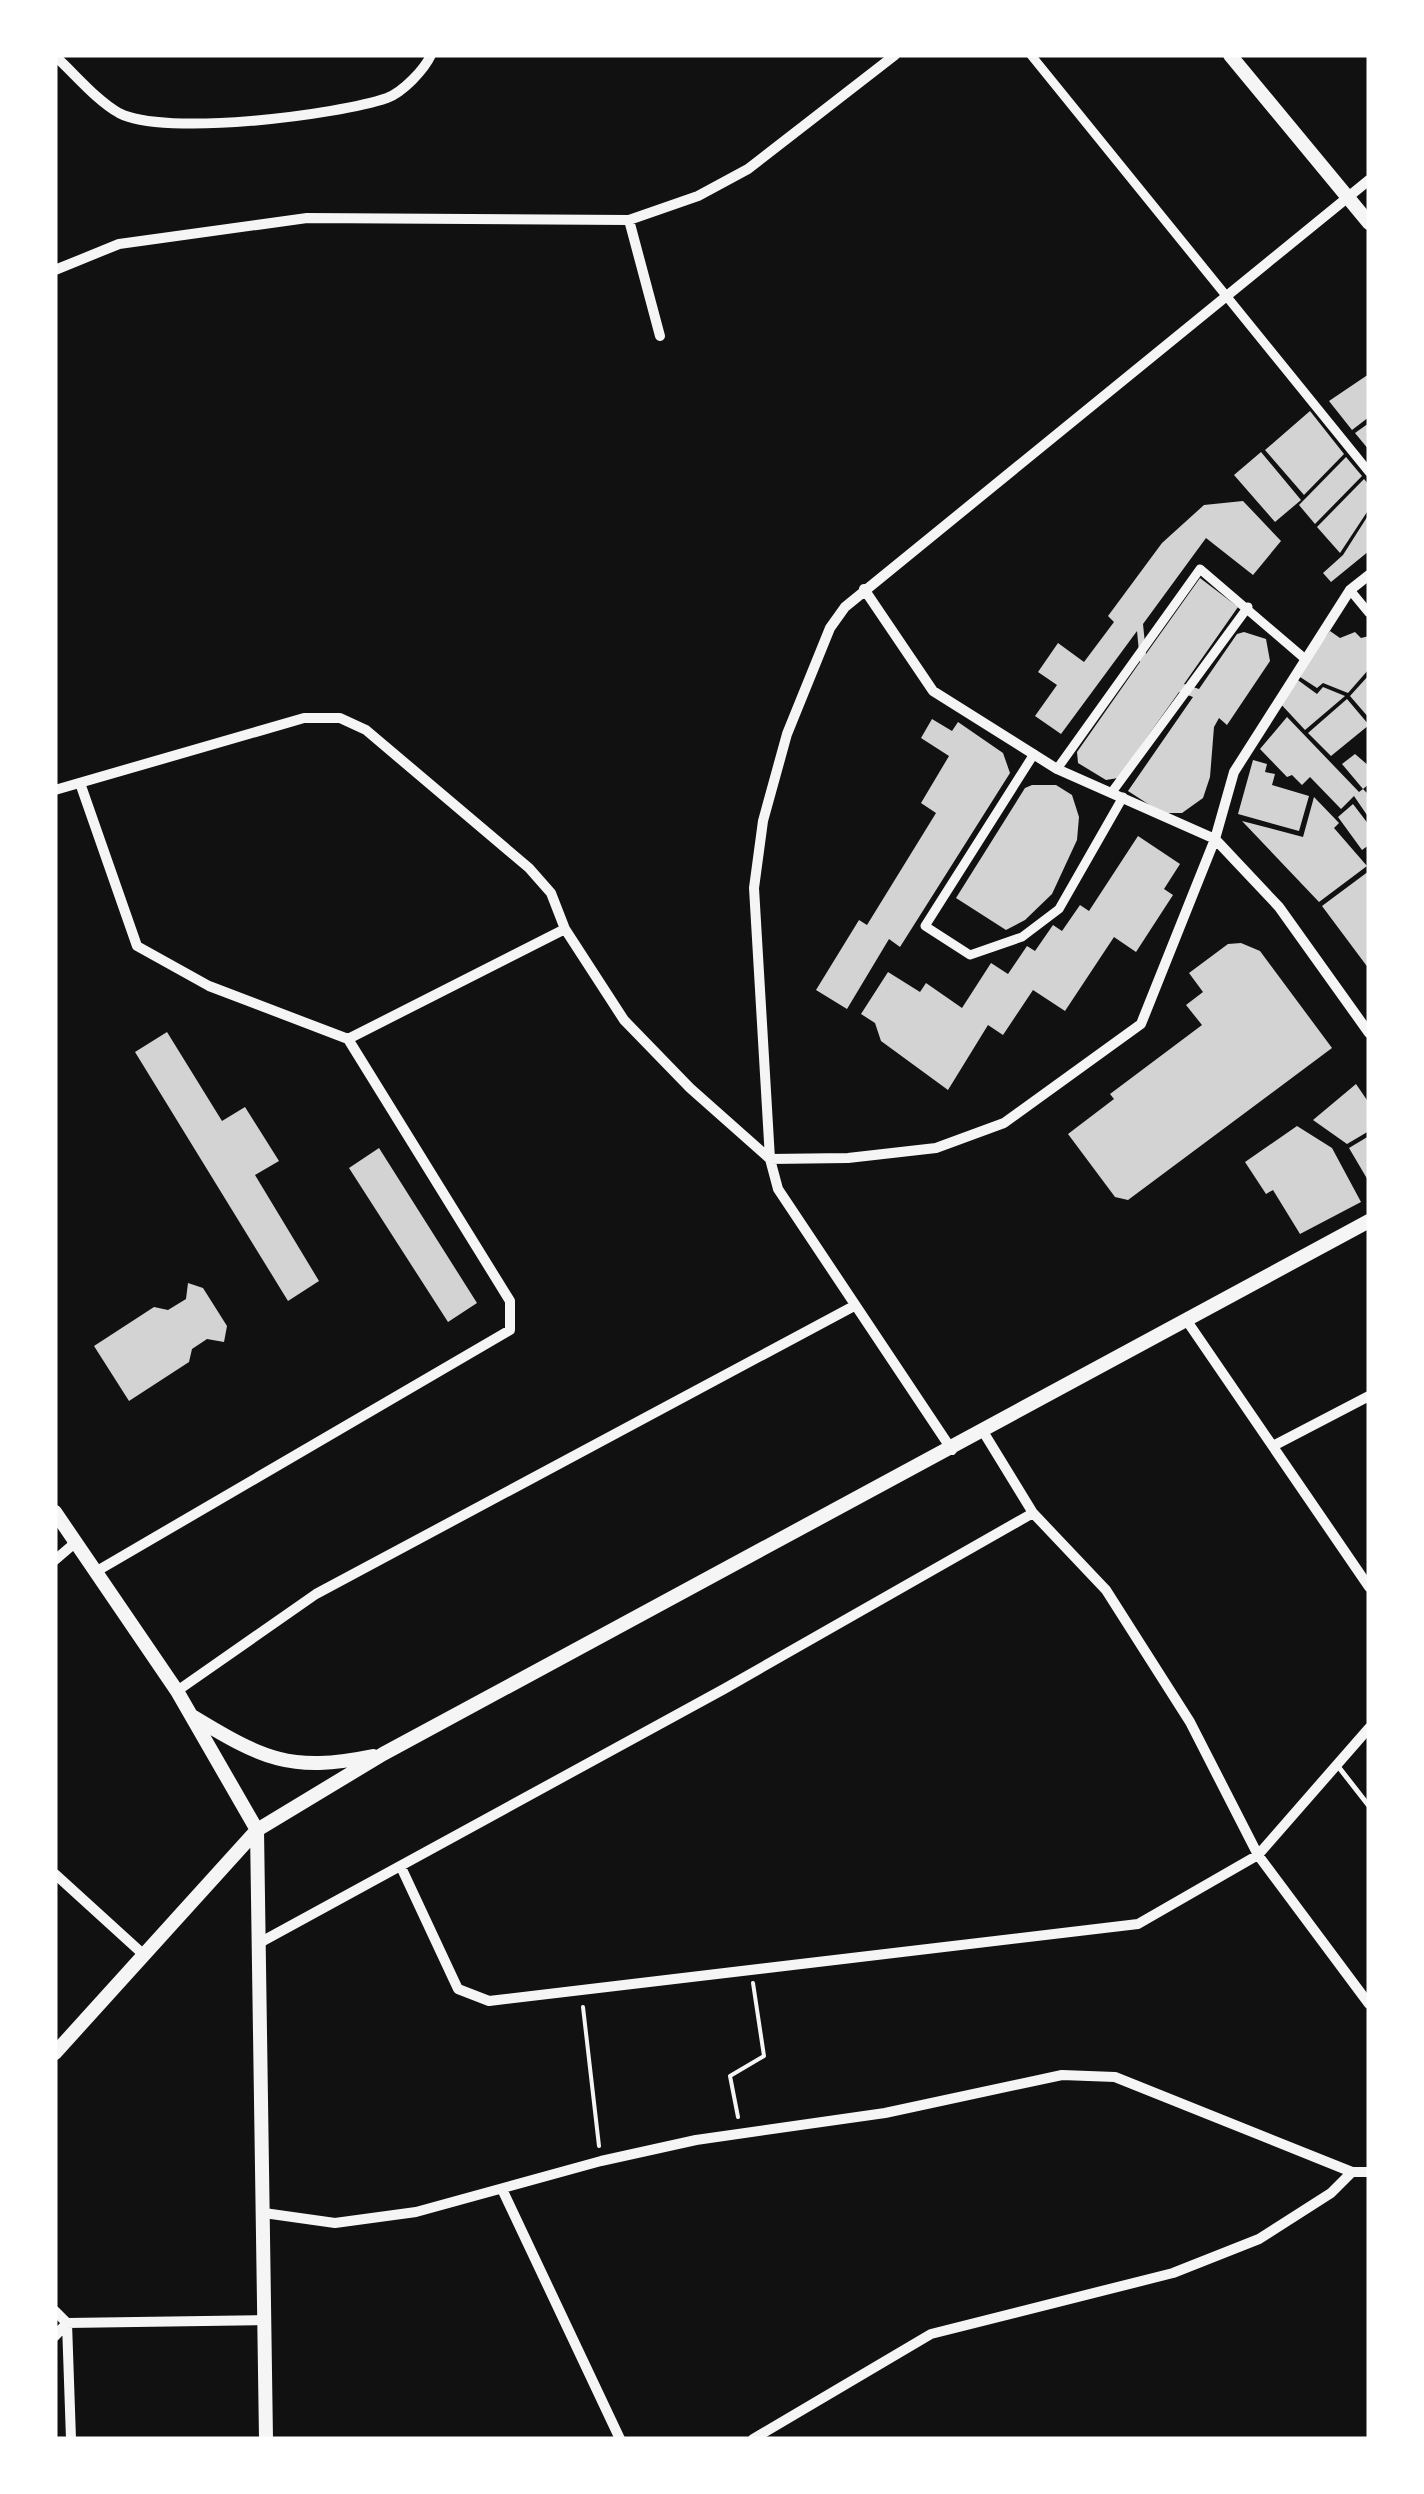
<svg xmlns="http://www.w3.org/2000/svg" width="1424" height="2494" font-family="Arial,sans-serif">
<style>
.building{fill:#d3d3d3}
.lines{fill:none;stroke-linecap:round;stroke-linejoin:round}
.path{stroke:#f5f5f5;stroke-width:4}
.service{stroke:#f5f5f5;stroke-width:5}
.pedestrian{stroke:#f5f5f5;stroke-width:9}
.minor{stroke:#f5f5f5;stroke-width:10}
.tertiary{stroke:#f5f5f5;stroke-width:14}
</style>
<rect width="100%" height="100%" fill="#111"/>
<path class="building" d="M 1369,374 L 1369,417 L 1352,430 L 1329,401 Z
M 1310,411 L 1344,454 L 1304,495 L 1265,450 Z
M 1369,423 L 1369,450 L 1355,433 Z
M 1261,452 L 1301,500 L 1275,522 L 1234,475 Z
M 1346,457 L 1362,476 L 1315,524 L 1299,505 Z
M 1364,479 L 1369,485 L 1369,509 L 1340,553 L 1317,527 Z
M 1243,501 L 1281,541 L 1253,575 L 1206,538 L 1143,624 L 1146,654 L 1200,578 L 1238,607 L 1184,684 L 1199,689 L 1237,634 L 1244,632 L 1266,639 L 1270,661 L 1227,725 L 1219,718 L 1214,727 L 1210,777 L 1203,798 L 1182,813 L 1162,813 L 1128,791 L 1193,697 L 1179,692 L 1118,778 L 1106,780 L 1078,763 L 1077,752 L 1140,662 L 1137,631 L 1061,734 L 1035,716 L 1057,685 L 1038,672 L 1058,643 L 1084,662 L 1114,622 L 1108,616 L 1162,543 L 1204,505 Z
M 1369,514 L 1369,551 L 1331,582 L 1323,573 L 1343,555 Z
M 1330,631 L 1340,638 L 1355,632 L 1361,638 L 1369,636 L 1369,669 L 1348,693 L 1323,683 L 1317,688 L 1297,675 Z
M 1369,675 L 1369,718 L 1350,696 Z
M 1295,678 L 1317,694 L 1323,687 L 1345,696 L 1305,730 L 1278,701 Z
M 1347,699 L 1369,725 L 1331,756 L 1308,733 Z
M 1287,717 L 1359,792 L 1363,789 L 1342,764 L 1355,754 L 1369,766 L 1369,784 L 1363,789 L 1369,795 L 1369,818 L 1354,796 L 1341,809 L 1310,777 L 1302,785 L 1292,775 L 1287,777 L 1260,749 Z
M 932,719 L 952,731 L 958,722 L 1003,753 L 1010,773 L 900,947 L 889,939 L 847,1009 L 816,990 L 859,920 L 867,925 L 936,813 L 921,803 L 949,756 L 921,738 Z
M 1253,760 L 1267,764 L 1265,772 L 1275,774 L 1272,785 L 1309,796 L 1299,831 L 1238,814 Z
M 1032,785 L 1056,785 L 1072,795 L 1079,817 L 1077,840 L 1052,894 L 1025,920 L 1006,930 L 956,898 L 1025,788 Z
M 1314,797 L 1339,823 L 1334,828 L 1367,866 L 1319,902 L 1242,821 L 1303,837 Z
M 1353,804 L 1369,825 L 1369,845 L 1362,850 L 1338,817 Z
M 1138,836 L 1180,864 L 1164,889 L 1173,895 L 1136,952 L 1114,937 L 1065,1011 L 1033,990 L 1003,1035 L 988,1025 L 948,1090 L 881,1041 L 875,1023 L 861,1014 L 888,972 L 920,992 L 926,983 L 962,1008 L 991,963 L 1008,974 L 1027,946 L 1035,951 L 1053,925 L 1062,931 L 1080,905 L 1089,911 Z
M 1369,871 L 1369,969 L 1322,906 Z
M 1241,943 L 1260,951 L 1332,1048 L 1128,1200 L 1115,1197 L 1068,1134 L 1114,1099 L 1110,1094 L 1202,1025 L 1186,1005 L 1203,992 L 1189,973 L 1228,944 Z
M 167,1032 L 222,1121 L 245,1107 L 279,1161 L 255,1175 L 319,1281 L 288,1301 L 135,1052 Z
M 1356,1084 L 1369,1103 L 1369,1131 L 1347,1144 L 1313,1120 Z
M 1297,1126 L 1332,1148 L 1361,1202 L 1300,1234 L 1273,1190 L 1266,1194 L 1245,1162 Z
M 1369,1136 L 1369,1182 L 1349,1148 Z
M 379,1148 L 477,1303 L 448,1322 L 349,1168 Z
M 188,1283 L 203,1288 L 227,1326 L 224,1342 L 207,1339 L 192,1349 L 189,1362 L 129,1401 L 94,1346 L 154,1307 L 168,1310 L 186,1299 Z"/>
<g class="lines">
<path class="path" d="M 583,2007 L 599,2146
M 738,2117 L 730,2076 L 764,2056 L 753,1983"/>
<path class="service" d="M 1337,1765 L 1369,1806"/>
<path class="pedestrian" d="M 1031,55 L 1369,472
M 1350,590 L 1369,613
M 1034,754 L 925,926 L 970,955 L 1022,937 L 1059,909 L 1123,797
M 1057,769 L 1200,569 L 1304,658
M 1112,792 L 1248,607"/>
<path class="minor" d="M 55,56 C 75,74 96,100 119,113 C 164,137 338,115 387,98 C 403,92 424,70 431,55
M 629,220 L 660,336
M 55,270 L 119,244 L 307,218 L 629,220 L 698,196 L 748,169 L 895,55
M 864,589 L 933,691 L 1057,769 L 1215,839 L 1279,907 L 1369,1033
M 80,783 L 137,946 L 209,986 L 348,1039 L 565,929
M 55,790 L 304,718 L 340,718 L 366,730 L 529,868 L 551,893 L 565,929 L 624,1020 L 690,1088 L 770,1159 L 848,1158 L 936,1148 L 1004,1123 L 1141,1024 L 1215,839 L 1234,772 L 1350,590 L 1369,575
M 1187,1321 L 1369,1587
M 984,1433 L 1033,1513 L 1106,1590 L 1190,1722 L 1258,1855 L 1369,2004
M 1273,1446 L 1369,1396
M 952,1450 L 778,1189 L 770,1159 L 754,888 L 763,821 L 787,734 L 830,628 L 845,607 L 1369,180
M 55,1560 L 76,1542
M 97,1571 L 510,1330 L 510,1301 L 348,1039
M 177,1691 L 316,1594 L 854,1306
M 401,1867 L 458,1989 L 489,2001 L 1138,1924 L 1258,1855 L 1369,1728
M 55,1874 L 144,1955
M 261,1942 L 724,1689 L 1033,1513
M 502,2189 L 620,2439
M 264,2213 L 335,2223 L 416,2212 L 601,2161 L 696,2140 L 885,2113 L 1062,2075 L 1115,2077 L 1352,2172 L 1369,2172
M 55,2311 L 67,2323 L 71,2439
M 55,2336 L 67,2323 L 266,2320
M 753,2439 L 931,2334 L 1173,2273 L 1259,2239 L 1331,2193 L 1352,2172"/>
<path class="tertiary" d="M 1230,55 L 1369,223
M 55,1512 L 177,1691 L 257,1830 L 266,2439
M 192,1716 C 263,1759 290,1773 373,1756
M 55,2053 L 257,1830 L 383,1754 L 1369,1221"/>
</g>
<rect width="1424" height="2494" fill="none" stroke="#ffffff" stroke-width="115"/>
</svg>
